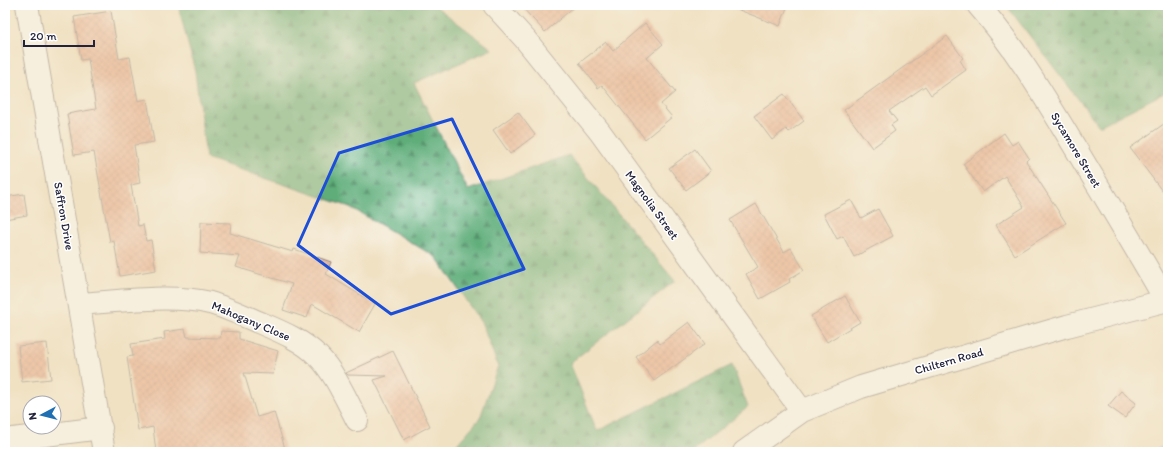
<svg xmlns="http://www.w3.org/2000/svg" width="1173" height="457" font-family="Itim,sans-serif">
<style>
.forest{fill:url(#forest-firs);stroke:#40685a}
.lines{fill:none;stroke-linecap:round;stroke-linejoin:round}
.stream{stroke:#57c2d1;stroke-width:7}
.building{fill:url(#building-cross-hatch)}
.street-casing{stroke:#89827f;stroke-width:24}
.street{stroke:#fff;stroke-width:22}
.marked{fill:none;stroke:#1d4ed8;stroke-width:3;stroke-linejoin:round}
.labels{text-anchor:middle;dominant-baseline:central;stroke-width:3;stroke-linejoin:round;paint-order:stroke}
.street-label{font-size:12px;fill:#22223b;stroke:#fff}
</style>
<defs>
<pattern id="forest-firs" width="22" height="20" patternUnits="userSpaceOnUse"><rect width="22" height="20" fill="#5ead79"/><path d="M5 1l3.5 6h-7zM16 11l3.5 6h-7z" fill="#4d8c64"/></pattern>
<pattern id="building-cross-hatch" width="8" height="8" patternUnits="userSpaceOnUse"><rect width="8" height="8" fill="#eaa587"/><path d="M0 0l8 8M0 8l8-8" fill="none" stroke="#bd8670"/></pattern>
</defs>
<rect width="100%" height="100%" fill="#fff"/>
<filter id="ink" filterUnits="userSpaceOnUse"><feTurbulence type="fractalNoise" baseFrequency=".025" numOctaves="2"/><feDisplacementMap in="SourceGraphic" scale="8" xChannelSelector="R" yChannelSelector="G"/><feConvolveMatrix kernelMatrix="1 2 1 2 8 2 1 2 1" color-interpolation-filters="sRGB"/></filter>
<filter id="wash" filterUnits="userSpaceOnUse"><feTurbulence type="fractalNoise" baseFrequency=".012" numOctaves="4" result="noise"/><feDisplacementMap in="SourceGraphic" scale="16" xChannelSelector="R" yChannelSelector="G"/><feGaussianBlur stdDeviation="0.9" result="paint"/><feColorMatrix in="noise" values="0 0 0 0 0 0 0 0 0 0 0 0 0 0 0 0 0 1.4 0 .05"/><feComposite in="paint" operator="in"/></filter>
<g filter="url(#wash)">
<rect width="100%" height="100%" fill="#f0e1c3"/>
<path class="forest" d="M 178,5 L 434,5 L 492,49 L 414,83 L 468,190 L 569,155 L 675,281 L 570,363 L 597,431 L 732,365 L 748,407 L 693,452 L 450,452 L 480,418 L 498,366 L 482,324 L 436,257 L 350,207 L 206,158 L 195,71 Z
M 1006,5 L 1168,5 L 1168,91 L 1099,126 Z"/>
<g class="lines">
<path class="stream" d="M 1159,452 L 1168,447"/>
</g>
<g id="blocks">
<path class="building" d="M 520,5 L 576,5 L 545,32 Z
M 729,5 L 788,5 L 780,26 L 729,6 Z
M 111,11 L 119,59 L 130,57 L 138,101 L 147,99 L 154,142 L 134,145 L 140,183 L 131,185 L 138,226 L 143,225 L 146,241 L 151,240 L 156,270 L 120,276 L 114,241 L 110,242 L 94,152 L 74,155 L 67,114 L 96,109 L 88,59 L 81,60 L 74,17 Z
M 645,23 L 663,44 L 647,58 L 675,92 L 661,104 L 672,117 L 645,139 L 602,85 L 598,88 L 579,63 L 606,42 L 613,51 Z
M 947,36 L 963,58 L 960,60 L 966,70 L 931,95 L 925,86 L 889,111 L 897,121 L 891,125 L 895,131 L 872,148 L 844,110 Z
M 784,94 L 804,121 L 789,132 L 786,129 L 772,140 L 754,116 Z
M 518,112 L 535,135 L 510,154 L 493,130 Z
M 1168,121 L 1168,199 L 1130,148 Z
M 1004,133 L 1012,145 L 1018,141 L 1029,158 L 1026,161 L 1066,223 L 1015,255 L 996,225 L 1024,207 L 1005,176 L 983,192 L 963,164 Z
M 695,149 L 711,171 L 686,190 L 669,168 Z
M 24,194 L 27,215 L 5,219 L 5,197 Z
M 851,200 L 861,218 L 878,209 L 893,236 L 854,257 L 843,236 L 837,239 L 824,214 Z
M 756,204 L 784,252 L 791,248 L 804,270 L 789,279 L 790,282 L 760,299 L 746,274 L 758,267 L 730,220 Z
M 201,222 L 231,223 L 230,233 L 293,252 L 294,249 L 331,262 L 326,274 L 375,304 L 359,332 L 312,304 L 307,318 L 283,310 L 292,284 L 236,267 L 240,256 L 200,253 Z
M 845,296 L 860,322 L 827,342 L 811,316 Z
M 689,322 L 705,344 L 654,381 L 636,357 L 657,340 L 660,344 Z
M 185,329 L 187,337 L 220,338 L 221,331 L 239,332 L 239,339 L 278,351 L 273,374 L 244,373 L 257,417 L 274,412 L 286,452 L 156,452 L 153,427 L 138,430 L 127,357 L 133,356 L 131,344 L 165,339 L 164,332 Z
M 47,343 L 51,379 L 22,382 L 18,346 Z
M 393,351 L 430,426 L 404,440 L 374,380 L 387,376 L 348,375 L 346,373 Z
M 1121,391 L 1136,403 L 1125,418 L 1108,406 Z"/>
</g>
</g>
<g filter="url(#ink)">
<use href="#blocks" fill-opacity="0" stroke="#89827f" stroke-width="1"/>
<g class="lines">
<defs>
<path id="street" d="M 27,5 L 104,452
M 494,5 L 525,39 L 600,132 L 802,411
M 978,5 C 1015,47 1044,96 1073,144 C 1104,196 1136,248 1166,301
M 80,304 C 117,301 174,294 210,303 C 228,308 246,317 263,324 C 282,332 303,341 318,356 C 335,373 346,399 357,420
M 5,440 L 101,428
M 744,452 L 802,411 L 861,387 L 1067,326 L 1168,300"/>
</defs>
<use href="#street" class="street-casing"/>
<use href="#street" class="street"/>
</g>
</g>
<path d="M0 0H1173V457H0ZM 452,119 L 524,269 L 391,314 L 298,245 L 339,153 Z" fill="#f0e1c3" fill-opacity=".55" fill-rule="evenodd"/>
<path class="marked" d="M 452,119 L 524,269 L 391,314 L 298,245 L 339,153 Z"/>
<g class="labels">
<g class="street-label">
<text transform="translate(1076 150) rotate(59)">Sycamore Street</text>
<text transform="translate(652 205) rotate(54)">Magnolia Street</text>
<text transform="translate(64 216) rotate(80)">Saffron Drive</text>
<text transform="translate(251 321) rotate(23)">Mahogany Close</text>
<text transform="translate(949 361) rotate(-16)">Chiltern Road</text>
</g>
</g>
<rect width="1173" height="457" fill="none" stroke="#fff" stroke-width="20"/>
<g transform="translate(42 415) rotate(263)"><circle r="19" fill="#ffffff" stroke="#a7a7b1"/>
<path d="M0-3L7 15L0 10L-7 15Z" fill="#1f6fb2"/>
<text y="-6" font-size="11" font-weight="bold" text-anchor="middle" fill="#22223b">N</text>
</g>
<path d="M24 40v6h70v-6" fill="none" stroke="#22223b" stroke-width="2"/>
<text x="30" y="40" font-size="12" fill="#22223b" stroke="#ffffff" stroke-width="3" paint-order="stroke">20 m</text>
</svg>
